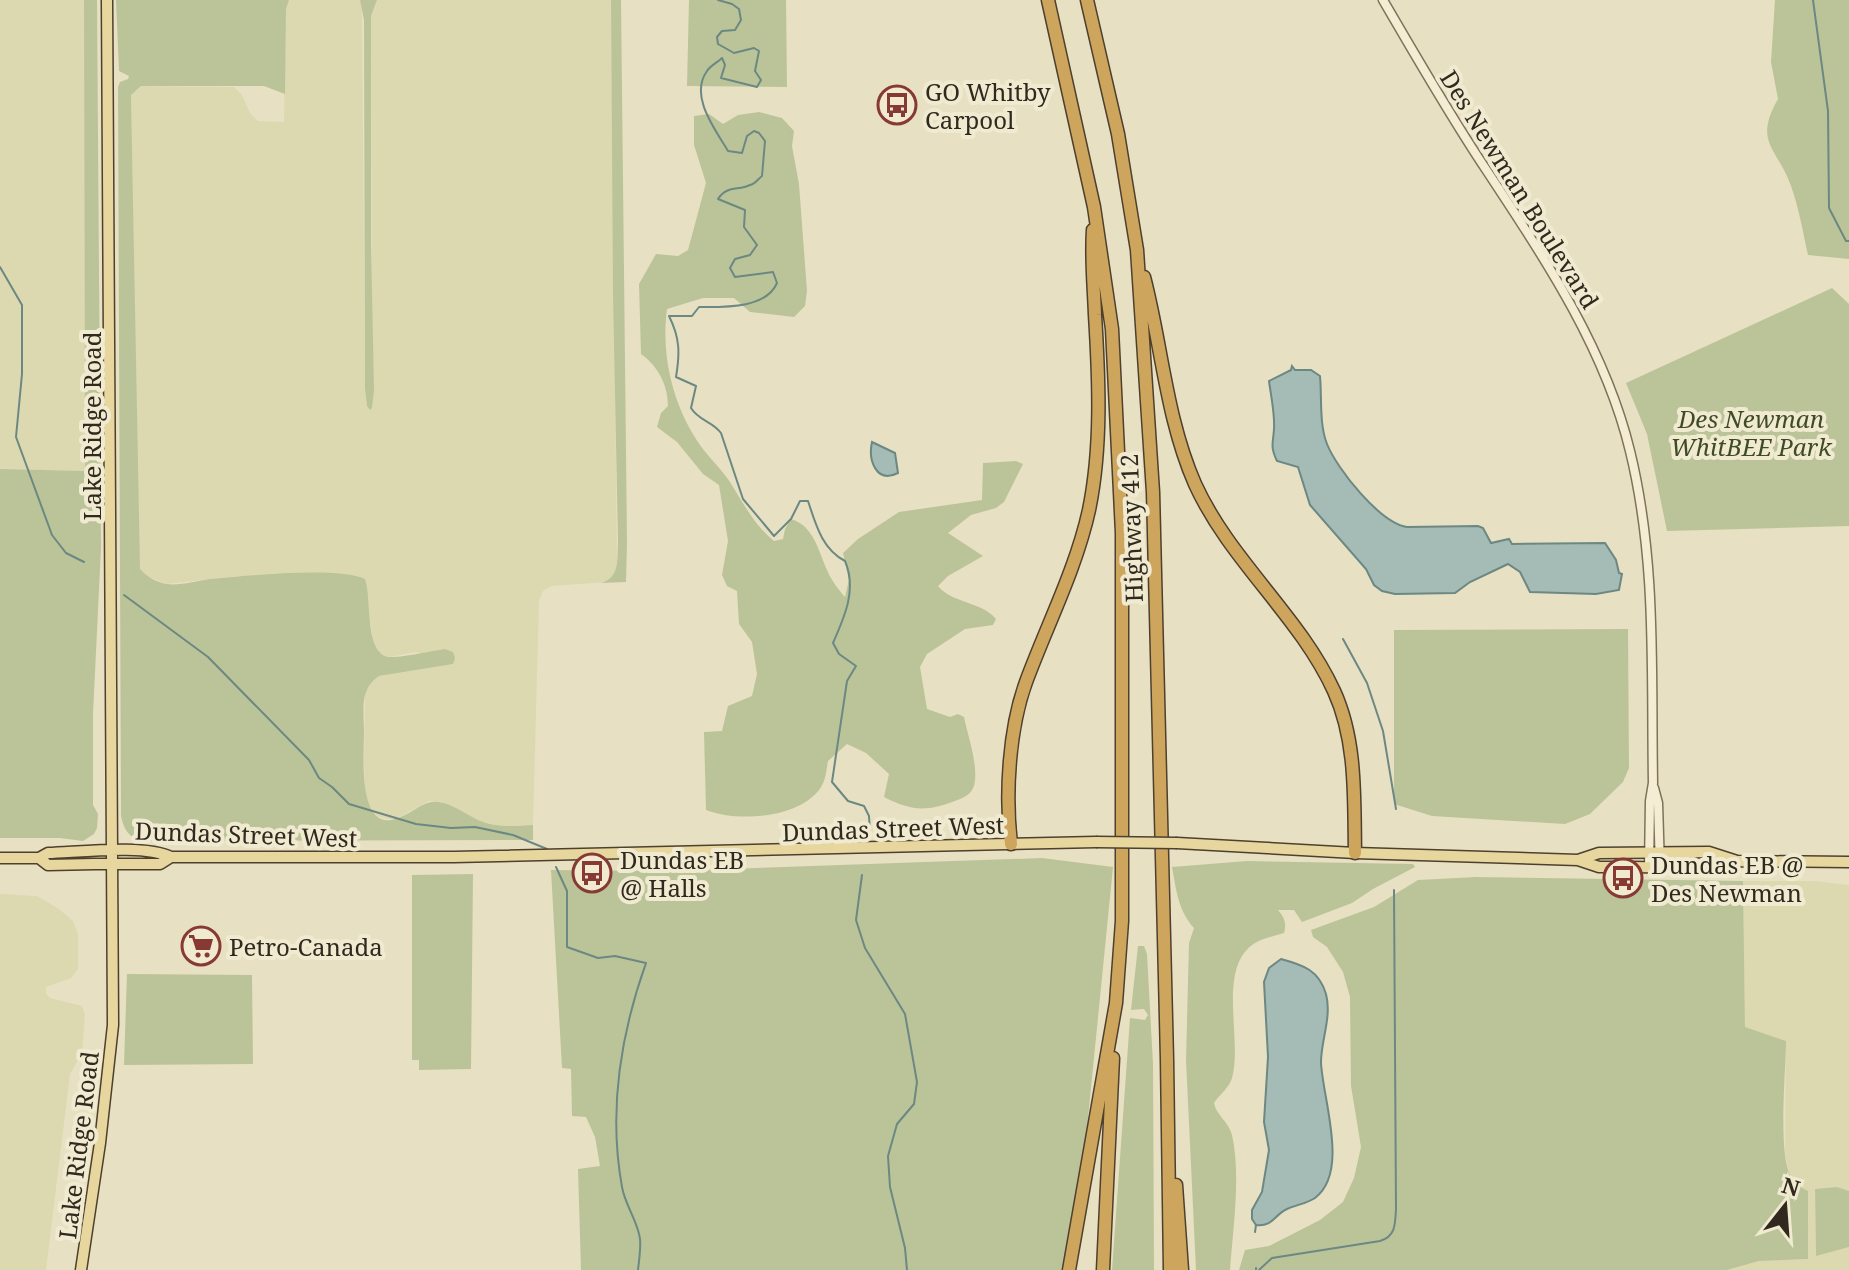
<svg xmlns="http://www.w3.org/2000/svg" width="1849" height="1270" font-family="'Noto Serif',serif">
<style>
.farmland{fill:#dcd9b0}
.green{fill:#bbc498}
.water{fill:#a4bbb6;stroke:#6c8883;stroke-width:2}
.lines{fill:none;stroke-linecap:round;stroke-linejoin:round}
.stream{stroke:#6c8883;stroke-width:2}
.minor-casing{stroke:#7f725b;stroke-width:11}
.major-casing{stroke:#4d402f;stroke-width:13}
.highway-casing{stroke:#4d402f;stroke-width:15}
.minor{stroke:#f4edd4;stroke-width:8}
.major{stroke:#e7d69e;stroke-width:10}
.highway{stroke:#cea55c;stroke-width:12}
.major-bridge-casing{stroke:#4d402f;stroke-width:13;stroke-linecap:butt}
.major-bridge{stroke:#e7d69e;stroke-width:10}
.labels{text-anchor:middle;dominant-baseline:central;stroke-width:8;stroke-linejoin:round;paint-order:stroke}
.poi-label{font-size:24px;fill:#31291e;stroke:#f0ead1;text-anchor:start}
.street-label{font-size:24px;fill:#31291e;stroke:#f0ead1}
.park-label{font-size:24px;font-style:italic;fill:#3f4b27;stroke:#f0ead1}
</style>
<rect width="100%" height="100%" fill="#e8e0c2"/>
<path class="farmland" d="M 0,0 L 84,0 L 85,471 L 0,469 Z
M 289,0 L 360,0 L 362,4 L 365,389 L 367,406 L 372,408 L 371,16 L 377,0 L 611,0 L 617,562 L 615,574 L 607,582 L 552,586 L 543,591 L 539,601 L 533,825 L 505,827 L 482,822 L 442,802 L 429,801 L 394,820 L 379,817 L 370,809 L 365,796 L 364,758 L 365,693 L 369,683 L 379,676 L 453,664 L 416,652 L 390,657 L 379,653 L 373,643 L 371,625 L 329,573 L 241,576 L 166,584 L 147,576 L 139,569 L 131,95 L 141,86 L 234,87 L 242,95 L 250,113 L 258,121 L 284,122 L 286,9 Z
M 1743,881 L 1815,881 L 1849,885 L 1849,1191 L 1837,1187 L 1815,1190 L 1816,1255 L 1849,1247 L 1849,1270 L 1727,1270 L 1759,1261 L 1808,1259 L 1808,1191 L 1797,1185 L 1788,1172 L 1785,1151 L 1786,1041 L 1745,1028 Z
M 0,894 L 37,896 L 59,909 L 73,921 L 78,934 L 78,969 L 71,978 L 46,987 L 46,994 L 50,998 L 82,1006 L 85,1014 L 82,1053 L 70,1074 L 46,1270 L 0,1270 Z"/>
<path class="green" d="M 84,0 L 97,0 L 101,548 L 93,714 L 93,805 L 98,814 L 97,828 L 94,834 L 83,841 L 60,838 L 0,838 L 0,469 L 85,471 Z
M 116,0 L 289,0 L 286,9 L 285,94 L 264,86 L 141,86 L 131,95 L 140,569 C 146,576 156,582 166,584 C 179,586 197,581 210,579 C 243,576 338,566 365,579 C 372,598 364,654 389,657 C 401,658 431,651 445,649 L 453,652 L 455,658 L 453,664 L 379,676 C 359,689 364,711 364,732 C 364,758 356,842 405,815 C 417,809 426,800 439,802 C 452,804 466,814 478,820 C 496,828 514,826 533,825 L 533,840 L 145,841 C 129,839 124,830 121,816 L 118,87 L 120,82 L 128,79 L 129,76 L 119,71 Z
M 360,0 L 377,0 L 371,16 L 371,241 L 374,390 L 372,408 L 370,410 L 367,406 L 365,389 L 364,20 Z
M 611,0 L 621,0 L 627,542 L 626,582 L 601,583 C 620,578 617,559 618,542 L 613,294 Z
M 689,0 L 786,0 L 787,87 L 687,86 Z
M 1775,0 L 1849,0 L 1849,259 L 1808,255 C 1803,233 1799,208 1791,186 C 1777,147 1753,143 1778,99 L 1771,62 Z
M 759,112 L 782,118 L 794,131 L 792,146 L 799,184 L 807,291 L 805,306 L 794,317 L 750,312 L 734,298 L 703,298 L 667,309 C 661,354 672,401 696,439 C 705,454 720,467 730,482 C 743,503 755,526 774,541 L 783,539 L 785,529 L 791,519 C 814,526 818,550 827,570 C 831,580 838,589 845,597 L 849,580 L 843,553 L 858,539 L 899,512 L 982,500 L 983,463 L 1016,461 L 1023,464 L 1004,502 L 996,508 L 971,515 L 948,533 L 983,556 L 948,576 L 938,586 C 953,604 981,601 996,619 L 993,625 L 965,629 L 927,654 L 920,667 L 927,709 L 950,717 L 958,714 L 964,717 C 968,737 979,766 974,786 C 971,795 963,798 955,801 C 926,812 911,811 884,797 L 889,774 L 866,753 L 847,744 L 828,761 C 826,772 826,781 819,790 C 796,819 737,822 706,810 L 704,732 L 722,731 L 728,706 L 752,696 L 757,674 L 752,642 L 739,624 L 737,591 L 727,586 L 722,575 L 728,541 L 719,485 L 703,474 L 677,442 L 657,427 L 661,413 L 668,406 C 668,385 658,366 641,354 L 639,284 L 656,254 L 678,256 L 688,250 L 706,183 L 694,145 L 694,116 L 709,114 L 723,124 L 738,115 Z
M 1832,288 L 1849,304 L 1849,526 L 1667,531 L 1647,434 L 1626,383 Z
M 1628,629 L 1629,768 L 1623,782 L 1590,814 L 1565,824 L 1432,816 L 1394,804 L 1394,630 Z
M 1042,858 L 1113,867 L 1086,1138 L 1063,1270 L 581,1270 L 578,1169 L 600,1166 L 595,1137 L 586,1117 L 572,1116 L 571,1069 L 562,1068 L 551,870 L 668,871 Z
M 1247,861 L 1413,864 L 1415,867 L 1373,889 L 1352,903 L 1302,922 L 1294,910 L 1278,910 C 1284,917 1287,923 1284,933 C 1275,936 1263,938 1255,943 C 1216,967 1243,1040 1232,1078 C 1230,1087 1219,1095 1214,1103 C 1216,1115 1229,1122 1232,1135 C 1241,1175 1233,1229 1230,1270 L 1196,1270 L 1186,1060 L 1189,943 L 1194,928 C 1178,911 1176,888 1172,867 Z
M 473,874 L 471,1069 L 419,1070 L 419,1060 L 412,1060 L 412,875 Z
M 1476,877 L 1743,881 L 1745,1027 L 1786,1041 C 1786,1071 1778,1151 1790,1175 C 1795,1184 1800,1187 1808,1191 L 1808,1259 L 1759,1261 L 1727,1270 L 1239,1270 L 1245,1250 L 1269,1246 L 1320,1220 L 1343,1202 L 1354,1178 L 1361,1147 L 1351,1086 L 1350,997 L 1343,972 L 1327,947 L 1313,937 L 1311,930 L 1374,907 L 1418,880 Z
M 1138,946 L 1144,946 L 1147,954 L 1153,1064 L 1154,1270 L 1112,1270 L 1130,1018 L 1145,1020 L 1148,1015 L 1144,1009 L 1131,1010 Z
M 127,974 L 252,975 L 253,1064 L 124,1065 Z
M 1837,1187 L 1849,1191 L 1849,1247 L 1816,1256 L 1815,1189 Z"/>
<path class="water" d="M 1292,366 L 1295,370 L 1311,370 L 1320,376 C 1322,397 1319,424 1327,444 C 1337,469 1380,523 1407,527 L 1478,526 L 1483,528 L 1491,543 L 1509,539 L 1512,544 L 1605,543 L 1616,560 L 1619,573 L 1622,574 L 1619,590 L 1596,594 L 1530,592 L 1520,572 L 1508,564 L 1470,582 L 1455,593 L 1395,594 L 1382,591 L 1374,585 L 1366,569 L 1310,505 L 1298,467 L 1277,461 C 1270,446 1273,444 1274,429 C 1275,414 1271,396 1269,381 L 1291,370 Z
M 872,442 L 895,453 L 898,473 C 876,484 868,460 872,442 Z
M 1281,959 C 1303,965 1319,970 1326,994 C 1332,1017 1321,1040 1321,1062 C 1322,1097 1350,1172 1315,1198 C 1308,1203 1296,1205 1287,1209 C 1274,1215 1273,1227 1256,1225 L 1252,1219 L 1252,1210 L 1262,1192 L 1269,1150 L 1264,1122 L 1268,1057 L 1264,982 L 1269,968 Z"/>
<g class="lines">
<path class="stream" d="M 718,0 L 732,4 L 739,9 L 741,20 L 735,30 L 722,31 L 717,37 L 718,44 L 734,53 L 754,48 L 759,51 L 755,71 L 761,80 L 757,87 L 721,78 L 725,65 L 722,58 C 718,62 710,66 707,71 C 689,96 715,129 728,151 L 742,153 L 747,136 L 754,131 L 759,133 L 765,141 L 762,176 C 758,179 755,184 750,185 C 738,191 727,185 718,199 L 745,210 L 744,227 L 757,245 L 750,255 L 735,259 L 730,268 L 735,277 L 773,272 L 777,283 C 766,309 723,307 699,307 L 692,316 L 669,316 C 680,338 680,353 676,377 L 696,386 L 691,408 C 699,421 712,421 721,433 L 743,499 L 774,536 L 791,519 L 800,501 L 808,501 C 816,525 822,549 845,561 C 857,589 845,616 833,643 L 839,654 L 856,666 L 847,681 L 832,782 L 848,801 L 864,806 L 869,816 L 870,833
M 1813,0 L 1828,111 L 1829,208 L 1846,241 L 1849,241
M 0,267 L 22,305 L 22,374 L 16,437 L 52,535 L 66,553 L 84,562
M 124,595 L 208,657 L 309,760 L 319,778 L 332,787 L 349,804 L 416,824 L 451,828 L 475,827 L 513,835 L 547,849
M 1343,639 L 1367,683 L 1383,731 L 1396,809
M 556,867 L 567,891 L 567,947 L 598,958 L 615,956 L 646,963 C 620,1036 608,1110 622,1187 C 625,1205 638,1222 640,1239 C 641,1249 639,1260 638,1270
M 862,875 L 856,920 L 865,948 L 905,1014 L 917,1082 L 914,1104 L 897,1124 L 888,1156 L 890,1187 L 905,1248 L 907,1270
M 1255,1232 L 1256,1225
M 1256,1268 L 1256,1270
M 1259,1270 L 1272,1258 L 1380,1241 C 1396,1236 1395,1224 1396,1209 L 1394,890"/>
<defs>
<path id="minor" d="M 1383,0 C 1417,58 1450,116 1487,171 C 1545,259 1605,348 1630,451 C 1657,561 1651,672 1653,783 L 1650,801 L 1649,867
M 1654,788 L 1658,803 L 1660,868"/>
<path id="major" d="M 1177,843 L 1355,853 L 1578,860 L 1599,867 L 1630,867 L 1709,868 L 1738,861 L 1849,862
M 0,858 L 39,858 L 48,853 C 80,852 145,844 171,857 L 454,857 L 1096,842
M 39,858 L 48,865 L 94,864 L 160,864 L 171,857
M 1578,860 L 1599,853 L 1709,852 L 1737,861
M 81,1270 L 100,1143 L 113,1025 L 107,0"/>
<path id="highway" d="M 1048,0 L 1094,207 L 1112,329 L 1122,533 L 1122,921 L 1116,1003 L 1069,1270
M 1087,0 L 1118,134 L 1137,250 L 1153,492 L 1167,1059 L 1170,1270
M 1144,277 C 1162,346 1166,418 1195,484 C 1230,561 1299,615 1334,691 C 1357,741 1354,800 1355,853
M 1011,844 C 1005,794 1009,729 1026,682 C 1047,625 1076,569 1089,510 C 1102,447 1099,379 1095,315 C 1094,287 1091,258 1093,230
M 1176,1185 L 1182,1270
M 1103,1270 L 1113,1058"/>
</defs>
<use href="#minor" class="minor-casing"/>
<use href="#major" class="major-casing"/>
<use href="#highway" class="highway-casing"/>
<use href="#minor" class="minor"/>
<use href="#major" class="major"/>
<use href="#highway" class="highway"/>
<defs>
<path id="major-bridge" d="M 1096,842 L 1177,843"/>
</defs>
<use href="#major-bridge" class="major-bridge-casing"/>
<use href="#major-bridge" class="major-bridge"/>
</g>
<defs>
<symbol id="bus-ring" viewBox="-11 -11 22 22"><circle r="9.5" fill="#f0ead1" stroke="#873933" stroke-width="1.5"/><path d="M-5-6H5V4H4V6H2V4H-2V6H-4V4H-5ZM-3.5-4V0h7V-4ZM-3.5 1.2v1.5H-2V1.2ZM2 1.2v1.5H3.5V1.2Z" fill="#873933"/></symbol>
<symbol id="supermarket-ring" viewBox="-11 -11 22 22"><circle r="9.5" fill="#f0ead1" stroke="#873933" stroke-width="1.5"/><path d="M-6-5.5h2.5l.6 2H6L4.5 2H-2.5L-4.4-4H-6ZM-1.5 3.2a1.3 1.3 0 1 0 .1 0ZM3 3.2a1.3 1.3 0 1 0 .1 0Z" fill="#873933"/></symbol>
</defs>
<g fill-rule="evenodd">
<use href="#bus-ring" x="875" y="83" width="44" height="44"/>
<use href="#bus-ring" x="570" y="851" width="44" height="44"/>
<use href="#bus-ring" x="1601" y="856" width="44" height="44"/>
<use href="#supermarket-ring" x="179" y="924" width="44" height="44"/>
</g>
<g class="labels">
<g class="poi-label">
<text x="925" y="91">GO Whitby<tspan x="925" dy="28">Carpool</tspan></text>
<text x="620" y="859">Dundas EB<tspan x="620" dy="28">@ Halls</tspan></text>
<text x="1651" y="864">Dundas EB @<tspan x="1651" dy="28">Des Newman</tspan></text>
<text x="229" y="946">Petro-Canada</text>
</g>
<g class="street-label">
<text transform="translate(1520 189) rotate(58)">Des Newman Boulevard</text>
<text transform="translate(91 426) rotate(-90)">Lake Ridge Road</text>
<text transform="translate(1131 528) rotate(-92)">Highway 412</text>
<text transform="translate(893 828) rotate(-2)">Dundas Street West</text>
<text transform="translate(246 834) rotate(2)">Dundas Street West</text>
<text transform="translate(78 1145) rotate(-83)">Lake Ridge Road</text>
</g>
<g class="park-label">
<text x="1751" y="418">Des Newman<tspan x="1751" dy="28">WhitBEE Park</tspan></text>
</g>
</g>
<g transform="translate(1785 1206) rotate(17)" stroke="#f0ead1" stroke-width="6" paint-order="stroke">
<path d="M0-6L14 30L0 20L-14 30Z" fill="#31291e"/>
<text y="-12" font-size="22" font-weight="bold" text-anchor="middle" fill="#31291e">N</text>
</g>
</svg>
